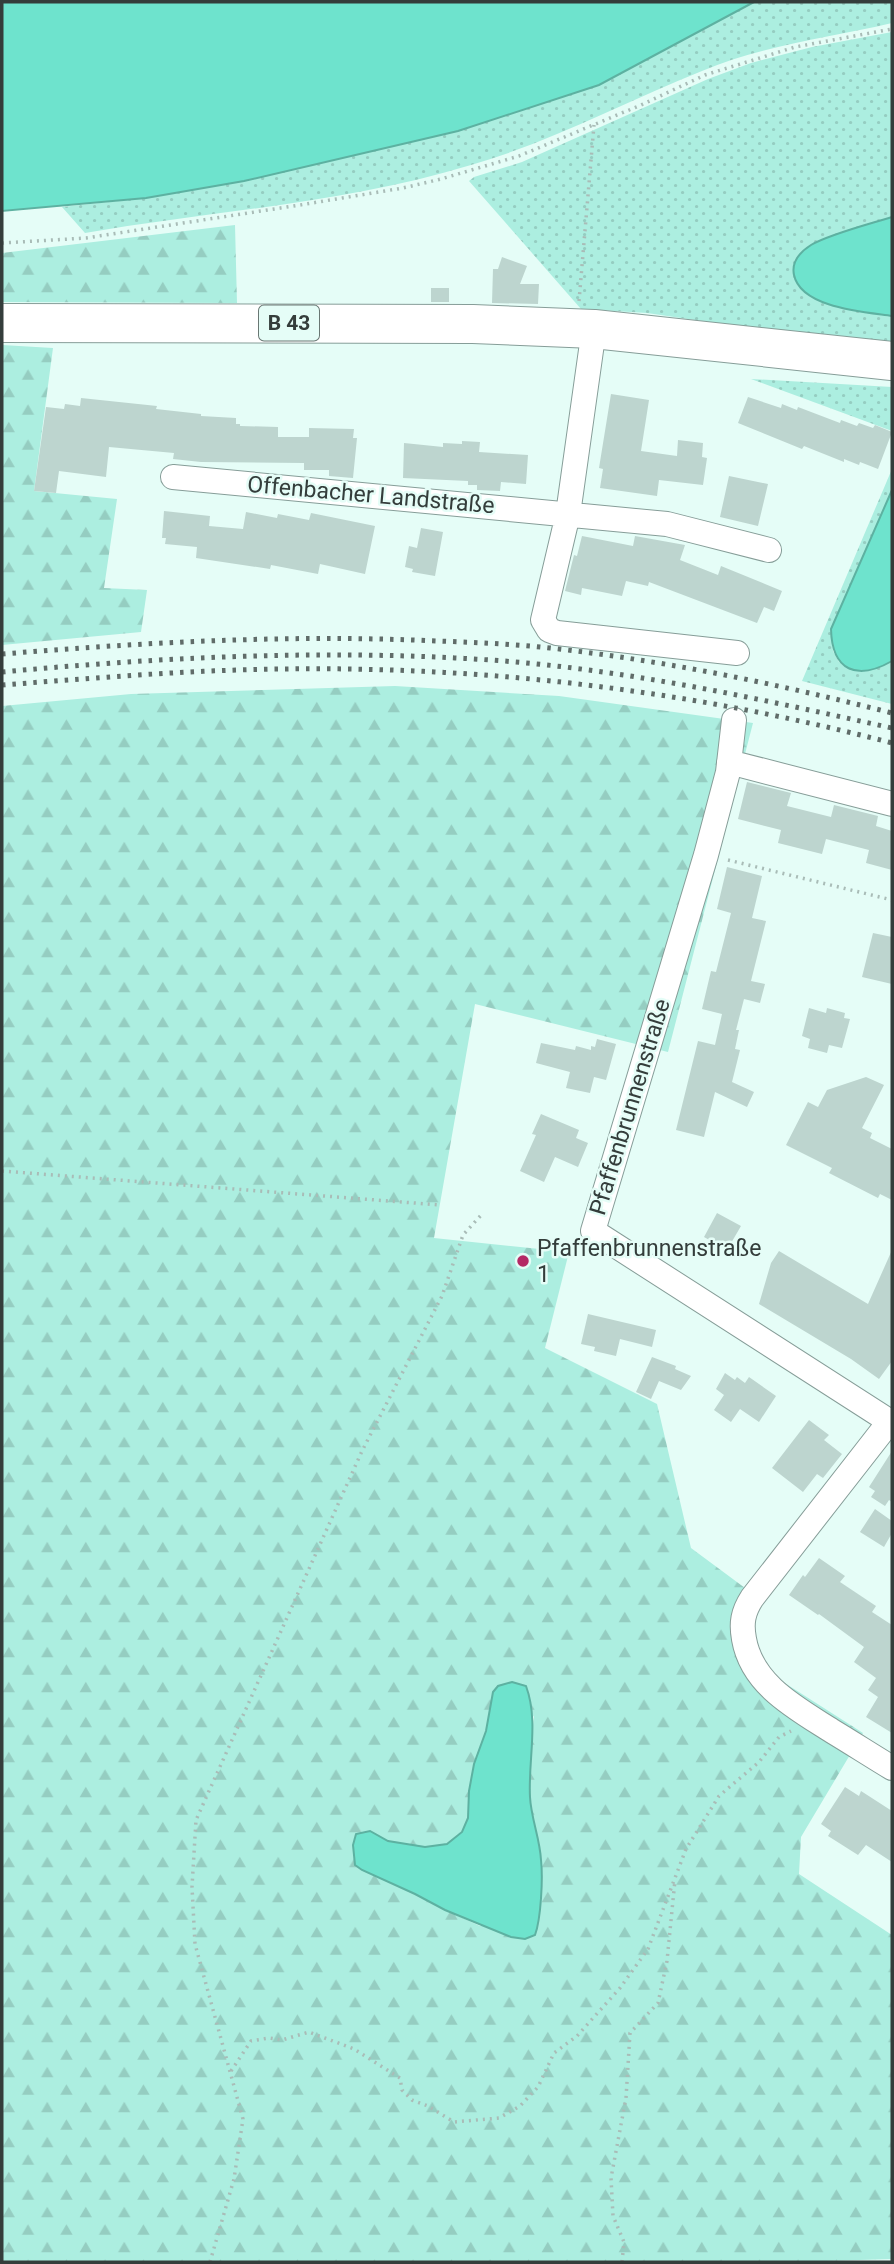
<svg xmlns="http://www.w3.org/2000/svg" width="894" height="2264" font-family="Roboto,sans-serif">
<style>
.grass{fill:url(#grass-dots)}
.forest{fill:url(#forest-firs);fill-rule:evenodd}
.water{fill:#6ee3cd;stroke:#5db1a1;stroke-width:2}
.building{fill:#bdd5cf}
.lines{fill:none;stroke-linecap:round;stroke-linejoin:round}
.minor-casing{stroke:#869d98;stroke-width:26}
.primary-casing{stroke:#869d98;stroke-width:40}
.path{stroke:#a9bcb7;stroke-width:3.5;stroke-dasharray:2 5;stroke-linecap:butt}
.minor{stroke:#fff;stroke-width:24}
.primary{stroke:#fff;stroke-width:38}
.rail{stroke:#606c69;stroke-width:5;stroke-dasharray:3.5 7;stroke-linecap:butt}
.poi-dot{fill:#b42965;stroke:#e5fdf7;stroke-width:2.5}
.labels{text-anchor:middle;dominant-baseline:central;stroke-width:5;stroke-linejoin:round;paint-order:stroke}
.shield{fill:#e5fdf7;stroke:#697773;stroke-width:2}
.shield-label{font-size:21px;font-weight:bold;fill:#343d3b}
.street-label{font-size:23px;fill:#343d3b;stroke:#e5fdf7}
.poi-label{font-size:23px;fill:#343d3b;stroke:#e5fdf7;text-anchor:start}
</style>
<defs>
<pattern id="grass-dots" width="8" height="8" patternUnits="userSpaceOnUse" patternTransform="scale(1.75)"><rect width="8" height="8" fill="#aceee0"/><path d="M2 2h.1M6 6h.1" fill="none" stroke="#95cdc1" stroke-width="1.8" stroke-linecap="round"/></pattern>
<pattern id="forest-firs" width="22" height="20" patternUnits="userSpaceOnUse" patternTransform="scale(1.75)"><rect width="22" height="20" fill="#aceee0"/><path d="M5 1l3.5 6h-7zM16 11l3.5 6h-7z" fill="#95cdc1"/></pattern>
</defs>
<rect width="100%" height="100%" fill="#e5fdf7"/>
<path class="grass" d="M 754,2 L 892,2 L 892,23 C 829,38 763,45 702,71 C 625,102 551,142 471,165 C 347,203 213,211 85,233 L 62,207 L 146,198 L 244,181 L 458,131 L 599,85 Z
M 892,32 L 892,217 L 813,244 L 795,259 L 793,269 L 848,309 L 892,316 L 892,344 L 715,323 L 647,313 L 581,309 L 469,181 L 474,177 L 522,162 L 708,79 L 751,63 L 812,47 Z
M 751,379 L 892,387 L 892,431 Z
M 892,469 L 892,490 L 831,629 L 833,651 L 839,662 L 861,672 L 892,661 L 892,704 L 802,681 Z"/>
<path class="forest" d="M 235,225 L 237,303 L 2,302 L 2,253 Z
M 2,345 L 53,348 L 34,491 L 117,499 L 104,588 L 147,590 L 141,632 L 2,645 Z
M 395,686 L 559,696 L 753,723 L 668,1052 L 475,1004 L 434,1238 L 569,1252 L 545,1348 L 657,1404 L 691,1548 L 745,1588 L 741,1655 L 863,1733 L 801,1837 L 799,1874 L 892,1935 L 892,2259 L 794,2262 L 2,2262 L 2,706 L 131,694 ZM 512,1682 L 534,1717 L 529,1758 L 530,1800 L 541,1861 L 539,1924 L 480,1926 L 445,1910 L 415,1894 L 388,1841 L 425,1847 L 447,1844 L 462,1831 L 468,1818 L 469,1791 L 474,1764 L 486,1731 L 493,1693 L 498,1686 Z"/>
<path class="water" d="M 2,2 L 754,2 L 599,85 L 458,131 L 244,181 L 146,198 L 2,211 Z
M 892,217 L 892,316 C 865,312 801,308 794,275 C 791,261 800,252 811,245 C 830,234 870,224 892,217 Z
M 892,490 L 892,661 C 857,681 832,671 831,629 Z
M 512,1682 L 526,1686 C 539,1721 528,1760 530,1797 C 531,1818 540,1839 541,1860 C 543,1878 541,1919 535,1935 L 525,1939 L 511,1937 L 445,1910 L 415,1894 L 362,1870 L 355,1865 L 353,1845 L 356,1834 L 370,1831 L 388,1841 L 425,1847 L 447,1844 L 462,1832 L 468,1818 L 469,1791 L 474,1764 L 486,1731 L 493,1692 L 498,1686 Z"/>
<path class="building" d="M 502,257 L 527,266 L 520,284 L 539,284 L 538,304 L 492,303 L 493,269 L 498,269 Z
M 431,288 L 449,288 L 449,302 L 431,302 Z
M 611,394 L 649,400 L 641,451 L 677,456 L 678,440 L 703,443 L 702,457 L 707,458 L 703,485 L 659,480 L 657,496 L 600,488 L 603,469 L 599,468 Z
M 748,397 L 781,408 L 782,404 L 797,410 L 798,407 L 840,423 L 841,420 L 857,426 L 859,423 L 873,428 L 875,425 L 892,432 L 878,469 L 860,462 L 859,465 L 844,459 L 844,462 L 804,446 L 802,449 L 738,423 Z
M 81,398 L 157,406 L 156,409 L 201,414 L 201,416 L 236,418 L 236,424 L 240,424 L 240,426 L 278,427 L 278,437 L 309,437 L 309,428 L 354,429 L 353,438 L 357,438 L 353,478 L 329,476 L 329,470 L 304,470 L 304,463 L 201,462 L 173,459 L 174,453 L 109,447 L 106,477 L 59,471 L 56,493 L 34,491 L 46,407 L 64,409 L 65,404 L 80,406 Z
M 462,441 L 480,442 L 479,452 L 528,455 L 526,484 L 501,482 L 500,491 L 477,490 L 477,485 L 468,485 L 468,481 L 403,478 L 404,443 L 443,447 L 443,443 L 462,444 Z
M 729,476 L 768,484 L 758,526 L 720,517 Z
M 164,511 L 210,516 L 209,526 L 243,529 L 246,512 L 277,518 L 278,514 L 309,520 L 311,513 L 375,526 L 365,574 L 320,564 L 318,574 L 271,565 L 270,569 L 196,558 L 197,547 L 165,544 L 166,538 L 162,538 Z
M 421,528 L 443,532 L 435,576 L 412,572 L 413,569 L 405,567 L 409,546 L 417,548 Z
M 582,536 L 633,546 L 635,536 L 685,545 L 680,560 L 718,575 L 721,566 L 782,591 L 774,611 L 764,607 L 757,623 L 649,582 L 648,586 L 626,581 L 622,596 L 582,588 L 581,595 L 565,591 L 574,555 L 577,556 Z
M 747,782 L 791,793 L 787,806 L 831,817 L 834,805 L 878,816 L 876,826 L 892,831 L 892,870 L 866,863 L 869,850 L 826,839 L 822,854 L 778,843 L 781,830 L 738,819 Z
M 727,867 L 762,876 L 752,918 L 766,921 L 751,981 L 765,984 L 760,1003 L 744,999 L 736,1030 L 739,1030 L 735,1049 L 740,1050 L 732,1082 L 754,1092 L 747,1107 L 715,1092 L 704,1137 L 676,1130 L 698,1041 L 715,1045 L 722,1014 L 702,1009 L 711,971 L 716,972 L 731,913 L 717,909 Z
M 873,933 L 892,937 L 892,984 L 862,977 Z
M 809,1008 L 826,1013 L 827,1008 L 845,1013 L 844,1018 L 850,1019 L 842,1048 L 829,1045 L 827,1053 L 808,1048 L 810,1039 L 802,1036 Z
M 597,1039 L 616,1044 L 606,1080 L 594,1077 L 590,1093 L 566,1088 L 570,1072 L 536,1063 L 541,1043 L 575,1050 L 576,1046 L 591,1050 L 591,1046 L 595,1047 Z
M 866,1077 L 884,1085 L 862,1128 L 872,1133 L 870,1138 L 892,1149 L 892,1200 L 880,1194 L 878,1198 L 829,1173 L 832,1168 L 786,1145 L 808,1102 L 818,1107 L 827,1090 Z
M 541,1114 L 579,1130 L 576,1138 L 588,1143 L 578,1167 L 555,1157 L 544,1182 L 520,1171 L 536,1135 L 532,1134 Z
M 717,1213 L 741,1226 L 727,1250 L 704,1237 Z
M 892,1250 L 892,1361 L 879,1379 L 851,1359 L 759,1304 L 771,1263 L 779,1251 L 868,1304 Z
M 588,1314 L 656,1330 L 652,1347 L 620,1339 L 616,1356 L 594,1351 L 595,1347 L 581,1344 Z
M 652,1357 L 676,1366 L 675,1369 L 691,1376 L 681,1390 L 659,1381 L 651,1399 L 636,1392 Z
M 725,1373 L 735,1380 L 737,1377 L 745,1383 L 749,1377 L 776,1396 L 759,1422 L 740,1409 L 731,1422 L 714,1410 L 724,1395 L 716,1389 Z
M 809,1420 L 829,1435 L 824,1440 L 842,1454 L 823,1478 L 817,1474 L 803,1492 L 772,1468 Z
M 892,1451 L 892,1502 L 889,1500 L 885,1506 L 871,1497 L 875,1491 L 869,1487 Z
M 875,1509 L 892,1521 L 892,1533 L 884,1547 L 860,1532 Z
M 819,1558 L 845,1576 L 840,1582 L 876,1606 L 872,1612 L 892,1625 L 892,1733 L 866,1717 L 878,1697 L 868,1690 L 876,1678 L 854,1662 L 864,1647 L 819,1614 L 818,1615 L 789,1595 L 803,1575 L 805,1577 Z
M 845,1787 L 859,1796 L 861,1791 L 892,1811 L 892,1862 L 866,1845 L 858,1855 L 828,1836 L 831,1831 L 821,1824 Z"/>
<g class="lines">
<defs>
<path id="minor" d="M 594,329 L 568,514 L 543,620 L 549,630 L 557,633 L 737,653
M 173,477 L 667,524 L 769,550
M 734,720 L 728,772 L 706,855 L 593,1231 L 892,1423
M 729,762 L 892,804
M 890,1421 L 752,1598 C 743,1612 741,1623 744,1639 C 752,1685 796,1708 832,1731 C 852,1743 872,1756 892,1768"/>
<path id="primary" d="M 2,323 L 473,324 L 594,329 L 892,361"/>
</defs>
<use href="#minor" class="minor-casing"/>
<use href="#primary" class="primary-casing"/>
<path class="path" d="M 2,243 L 86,238 L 300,205 L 403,188 L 441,179 L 519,156 L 641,105 L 705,75 L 795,47 L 892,29
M 579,301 L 594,125
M 728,860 L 892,900
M 2,1171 L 440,1205
M 231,2071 L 251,2041 L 269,2038 L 282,2040 L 309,2032 L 354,2049 L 400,2078 L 402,2090 L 412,2100 L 428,2106 L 454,2122 L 499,2118 L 520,2106 L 538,2087 L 554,2053 L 577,2036 L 620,1988 L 648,1949 L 686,1849 L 719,1796 L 759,1762 L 779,1737 L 791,1731
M 210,2262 L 234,2179 L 243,2119 L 195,1944 L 192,1887 L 196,1820 L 362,1451 L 442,1296 L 463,1235 L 483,1213
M 622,2262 L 624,2242 L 613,2216 L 611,2178 L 626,2098 L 630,2033 L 658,2003 L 667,1961 L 675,1880"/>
<use href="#minor" class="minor"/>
<use href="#primary" class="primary"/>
<path class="rail" d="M 2,654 C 139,643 275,635 413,640 C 459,642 505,643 550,648 C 667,661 778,684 892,713
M 2,672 C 163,657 327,649 490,660 C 625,669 760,699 892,728
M 2,685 C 95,678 189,670 283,669 C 488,666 693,691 892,743"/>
</g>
<circle class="poi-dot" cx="523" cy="1261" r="7"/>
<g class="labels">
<rect class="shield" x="259" y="305.5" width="60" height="35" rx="5"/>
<g class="shield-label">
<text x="289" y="323">B 43</text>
</g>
<g class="street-label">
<text transform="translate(371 495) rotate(5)">Offenbacher Landstraße</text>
<text transform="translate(630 1107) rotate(-73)">Pfaffenbrunnenstraße</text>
</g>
<g class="poi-label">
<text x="537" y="1248">Pfaffenbrunnenstraße<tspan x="537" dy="26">1</tspan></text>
</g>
</g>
<rect width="894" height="2264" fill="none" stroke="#343d3b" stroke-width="7"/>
</svg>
